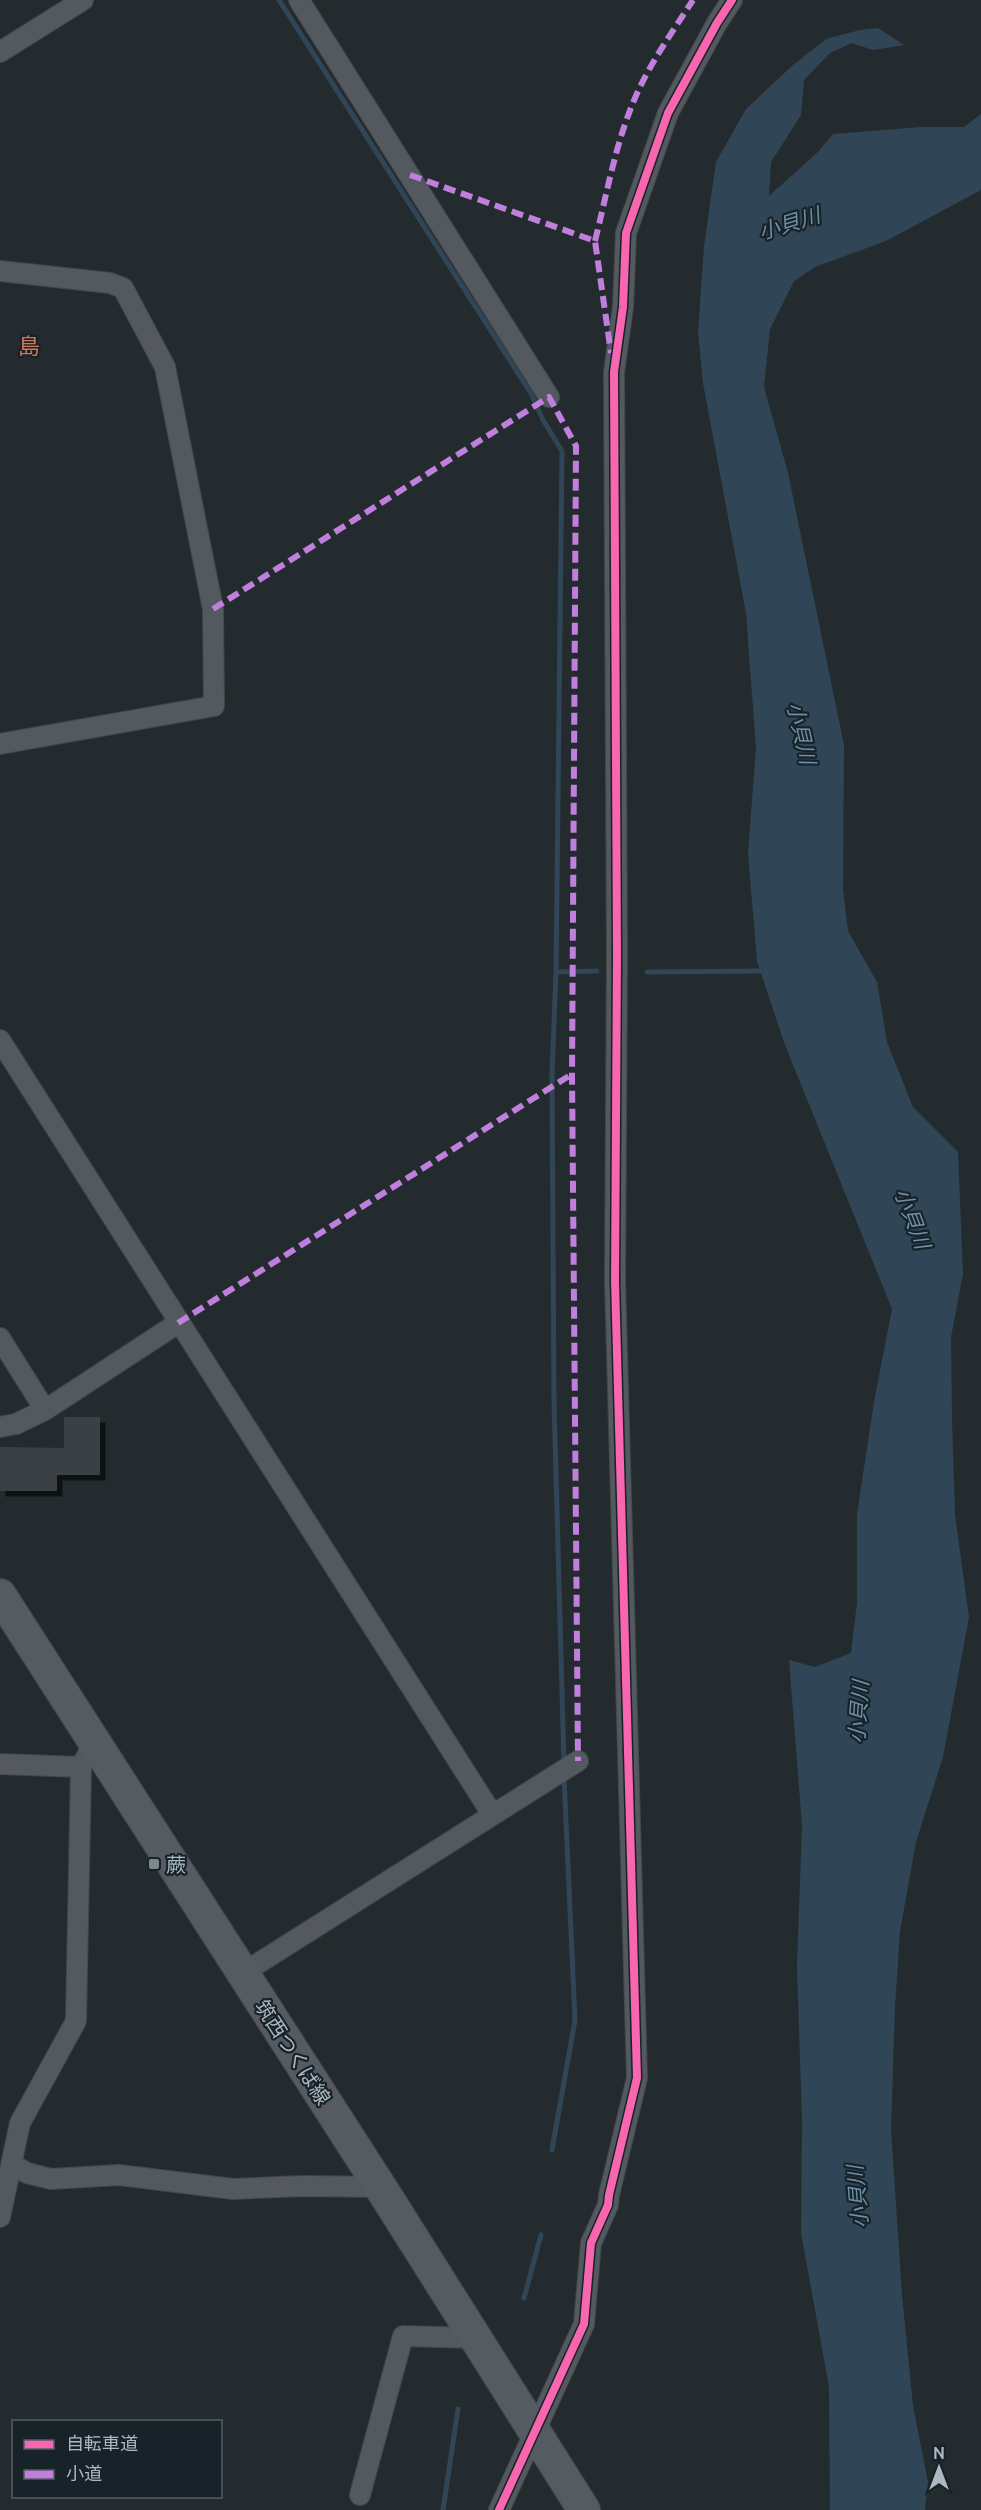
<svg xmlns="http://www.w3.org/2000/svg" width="981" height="2510" font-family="Ubuntu,'Noto Sans JP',sans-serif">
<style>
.water{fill:#304656}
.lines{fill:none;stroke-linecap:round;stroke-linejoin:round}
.stream{stroke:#304656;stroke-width:5}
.building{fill:#3b4044;filter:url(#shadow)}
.minor-casing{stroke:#42474b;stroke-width:22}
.primary-casing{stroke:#41484c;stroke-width:34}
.minor{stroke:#53595e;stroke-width:20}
.primary{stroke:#555b61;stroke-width:32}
.quiet{stroke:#c07fdc;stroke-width:6;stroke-dasharray:12 6;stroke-linecap:butt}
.cycleway-casing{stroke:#182229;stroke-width:11}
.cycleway{stroke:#f766af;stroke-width:8}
.poi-dot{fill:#7c878f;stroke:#182229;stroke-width:2}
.labels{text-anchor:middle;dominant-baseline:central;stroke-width:4.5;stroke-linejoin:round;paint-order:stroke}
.poi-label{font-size:20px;fill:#acb9c3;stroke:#182229;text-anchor:start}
.street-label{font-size:20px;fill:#acb9c3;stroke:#182229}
.water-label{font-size:21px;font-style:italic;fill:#6d8fa7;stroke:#182229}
.quarter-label{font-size:22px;fill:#d07859;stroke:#182229}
</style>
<defs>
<filter id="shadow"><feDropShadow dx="5.5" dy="5.5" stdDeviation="0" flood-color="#0009"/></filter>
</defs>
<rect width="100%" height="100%" fill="#242b2f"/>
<path class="water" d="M 878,28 L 904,45 L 873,50 L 852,43 L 830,53 L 804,80 L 801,115 L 771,162 L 769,196 L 818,152 L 833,134 L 921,127 L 964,127 L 981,114 L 981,190 L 886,241 L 815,267 L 794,281 L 770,329 L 764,387 L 788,473 L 844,745 L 843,889 L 848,931 L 877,982 L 887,1042 L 913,1107 L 958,1152 L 963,1274 L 951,1337 L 952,1420 L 955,1515 L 969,1617 L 943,1757 L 916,1842 L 900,1931 L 895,2007 L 891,2130 L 902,2295 L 913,2406 L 928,2482 L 925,2510 L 830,2510 L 829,2387 L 801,2233 L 802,2121 L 797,1966 L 802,1825 L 789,1660 L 815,1667 L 851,1653 L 857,1603 L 857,1514 L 874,1402 L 892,1309 L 785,1045 L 757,961 L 748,854 L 756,748 L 746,613 L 703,383 L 698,332 L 704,247 L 716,162 L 746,109 L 793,65 L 826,39 L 860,30 Z"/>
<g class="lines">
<path class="stream" d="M 279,0 L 532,395 L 543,420 L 562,451 L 556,972 L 552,1074 L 554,1402 L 564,1764
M 556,972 L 597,971
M 647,972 L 765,971
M 552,2150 L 575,2020 L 564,1777
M 524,2298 L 541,2235
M 443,2510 L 458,2409"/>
</g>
<path class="building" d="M 64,1417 L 100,1417 L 100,1475 L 57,1475 L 57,1491 L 0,1491 L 0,1447 L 64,1448 Z"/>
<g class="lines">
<defs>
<path id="minor" d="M 299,0 L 549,397
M 0,52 L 83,0
M 0,271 L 110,283 L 123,288 L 165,367 L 213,609 L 214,706 L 0,744
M 0,1040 L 492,1814
M 0,1338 L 45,1410
M 0,1427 L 16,1424 L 45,1410 L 178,1323
M 0,1764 L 81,1767
M 243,1973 L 578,1761
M 12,2164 L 27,2173 L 51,2179 L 119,2175 L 233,2189 L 304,2186 L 381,2187
M 0,2217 L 20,2123 L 76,2021 L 81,1767 L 94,1742
M 360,2495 L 403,2336 L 476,2338
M 499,2510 L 584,2324 L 591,2243 L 608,2205 L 609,2195 L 637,2078 L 615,1281 L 617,956 L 614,372 L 623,307 L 626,233 L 668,113 L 717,23 L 732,0"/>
<path id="primary" d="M 0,1595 L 388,2199 L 584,2510"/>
</defs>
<use href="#minor" class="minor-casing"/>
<use href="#primary" class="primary-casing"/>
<use href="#minor" class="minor"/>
<use href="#primary" class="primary"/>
<path class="quiet" d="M 410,175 L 595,241 L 611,353
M 595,241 C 608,189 617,135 640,87 C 655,56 675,28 693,0
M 213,609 L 549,397 L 576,446 L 572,1074 L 578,1761
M 178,1323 L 572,1074"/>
<defs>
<path id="cycleway" d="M 499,2510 L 584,2324 L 591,2243 L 608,2205 L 609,2195 L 637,2078 L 615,1281 L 617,956 L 614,372 L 623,307 L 626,233 L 668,113 L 717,23 L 732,0"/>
</defs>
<use href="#cycleway" class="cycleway-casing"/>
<use href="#cycleway" class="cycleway"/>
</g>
<rect class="poi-dot" x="148" y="1858" width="12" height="12" rx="3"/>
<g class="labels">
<g class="poi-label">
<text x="166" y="1864">蕨</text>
</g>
<g class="street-label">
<text transform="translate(293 2052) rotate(57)">筑西つくば線</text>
</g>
<g class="water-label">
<text transform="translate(789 223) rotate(-17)">小貝川</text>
<text transform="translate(802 733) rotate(77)">小貝川</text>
<text transform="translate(913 1218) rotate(69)">小貝川</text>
<text transform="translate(858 1712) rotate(-86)">小貝川</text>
<text transform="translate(857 2197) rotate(-95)">小貝川</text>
</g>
<g class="quarter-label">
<text x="29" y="345">島</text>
</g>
</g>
<rect x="12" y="2420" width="210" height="78" fill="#182229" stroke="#535e67" stroke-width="1.5"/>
<rect x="24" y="2440" width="30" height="9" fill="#f766af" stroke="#535e67" stroke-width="1.5"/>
<text x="66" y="2450" font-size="18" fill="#acb9c3">自転車道</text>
<rect x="24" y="2470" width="30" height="9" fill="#c07fdc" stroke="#535e67" stroke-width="1.5"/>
<text x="66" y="2480" font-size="18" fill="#acb9c3">小道</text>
<g transform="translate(939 2468)" stroke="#182229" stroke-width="4.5" paint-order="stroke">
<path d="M0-4.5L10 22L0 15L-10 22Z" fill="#acb9c3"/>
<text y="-9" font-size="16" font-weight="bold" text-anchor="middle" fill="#acb9c3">N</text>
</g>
</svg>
